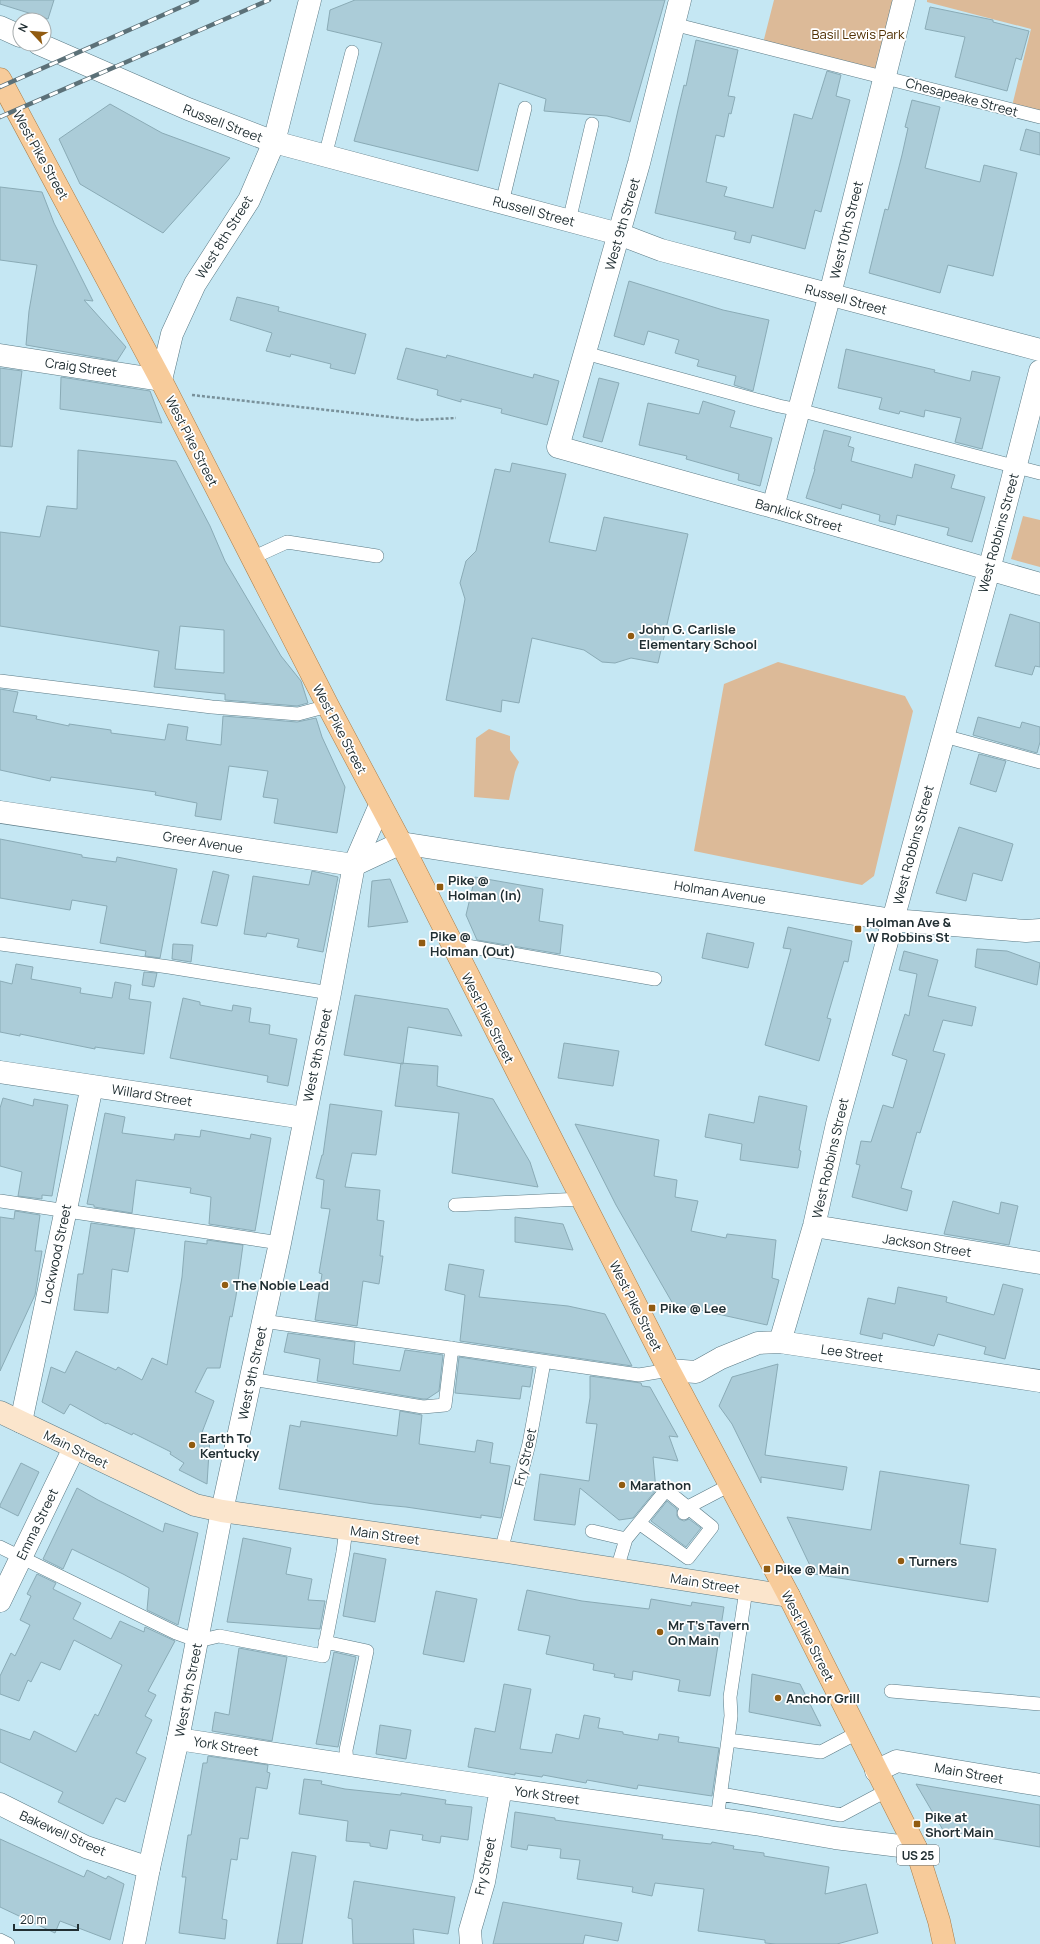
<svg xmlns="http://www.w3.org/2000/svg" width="1040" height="1944" font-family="Manrope,sans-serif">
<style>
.green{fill:#dcba98}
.building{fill:#abccd8;stroke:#8aabb6;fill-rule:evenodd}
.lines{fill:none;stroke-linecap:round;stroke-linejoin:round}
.service-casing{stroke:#5b7a85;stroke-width:14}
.minor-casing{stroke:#5b7a85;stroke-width:23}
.tertiary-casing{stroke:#5b7a85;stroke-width:23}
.secondary-casing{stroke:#5b7a85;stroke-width:23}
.primary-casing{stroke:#a97e4a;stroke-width:23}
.path{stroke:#79919a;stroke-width:2.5;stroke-dasharray:3 2;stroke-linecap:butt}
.service{stroke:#fff;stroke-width:13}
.minor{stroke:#fff;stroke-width:22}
.tertiary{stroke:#fff;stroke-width:22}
.secondary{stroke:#fbe5cc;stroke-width:22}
.primary{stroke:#f7cb9a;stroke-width:22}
.rail-casing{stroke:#5c7178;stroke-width:4.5}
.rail{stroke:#fff;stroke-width:3;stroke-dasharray:9;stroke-linecap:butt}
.poi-dot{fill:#915b11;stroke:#fff;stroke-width:1.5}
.labels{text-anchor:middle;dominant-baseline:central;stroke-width:3.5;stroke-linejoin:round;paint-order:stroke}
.shield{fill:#fff;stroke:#646d70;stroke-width:1}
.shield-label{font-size:12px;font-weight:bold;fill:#212f33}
.park-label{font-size:13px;fill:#513003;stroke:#fff}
.street-label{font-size:13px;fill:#212f33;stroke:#fff}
.poi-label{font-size:13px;font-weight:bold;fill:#212f33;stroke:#fff;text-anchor:start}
</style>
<rect width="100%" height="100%" fill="#c5e7f3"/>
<path class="green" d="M 774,0 L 904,0 L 884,77 L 762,47 Z
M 927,0 L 1040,0 L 1040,117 L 1011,110 L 1031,29 L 927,2 Z
M 1023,516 L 1040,520 L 1040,567 L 1011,559 Z
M 778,662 L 905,696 L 913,711 L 874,876 L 862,885 L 694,851 L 724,684 Z
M 489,729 L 510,736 L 510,750 L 519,762 L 515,772 L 509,800 L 474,797 L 476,738 Z"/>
<path class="building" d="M 0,0 L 54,0 L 48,19 L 0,4 Z
M 355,0 L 665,0 L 630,122 L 607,116 L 544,111 L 546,99 L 499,83 L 478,171 L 354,141 L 382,43 L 327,30 L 330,10 Z
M 930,7 L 993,20 L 993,22 L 1029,31 L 1021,60 L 1016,58 L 1007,91 L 955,77 L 965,37 L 925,29 Z
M 696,40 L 738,50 L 728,96 L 735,97 L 731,114 L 729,113 L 724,137 L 716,135 L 706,182 L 727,187 L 724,196 L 773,208 L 794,114 L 812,119 L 827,71 L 841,75 L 836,96 L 850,100 L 821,212 L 815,210 L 805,249 L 752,235 L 750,243 L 734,239 L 736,232 L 655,213 L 678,110 L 684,85 L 686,86 Z
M 912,100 L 940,107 L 925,168 L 980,182 L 984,165 L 1017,173 L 993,276 L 948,265 L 940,293 L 869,273 L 885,209 L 888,210 L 902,155 L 908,128 L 905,127 Z
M 110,104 L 162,133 L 230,158 L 163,233 L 80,184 L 59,139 Z
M 1026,129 L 1040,133 L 1040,155 L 1020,150 Z
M 0,187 L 42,192 L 54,223 L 93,301 L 84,300 L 126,347 L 117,361 L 26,345 L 29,311 L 37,265 L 0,260 Z
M 629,281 L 723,310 L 769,320 L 753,391 L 734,385 L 736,376 L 697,366 L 699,360 L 675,353 L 679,340 L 648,331 L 644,345 L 614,336 Z
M 237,297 L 279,307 L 278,311 L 366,334 L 355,374 L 330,368 L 331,364 L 291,354 L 290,357 L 266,351 L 272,333 L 230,320 Z
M 406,348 L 446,358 L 447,355 L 533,378 L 534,374 L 559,381 L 547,425 L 501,413 L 502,409 L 461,399 L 461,402 L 437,395 L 438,390 L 397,379 Z
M 846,349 L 935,370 L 934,372 L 970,381 L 972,371 L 1000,377 L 982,449 L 955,442 L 961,418 L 925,410 L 924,417 L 900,411 L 899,414 L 879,409 L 882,398 L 838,388 Z
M 0,368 L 22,371 L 12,447 L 0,446 Z
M 61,377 L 150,391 L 162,423 L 60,409 Z
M 599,378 L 619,383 L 602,442 L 583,437 Z
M 703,401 L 735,411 L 730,427 L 772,438 L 760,486 L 738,480 L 739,474 L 686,459 L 687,456 L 639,445 L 648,403 L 699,414 Z
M 824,430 L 851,437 L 848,446 L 854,448 L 851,461 L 912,478 L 915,464 L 955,475 L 951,488 L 985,497 L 972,542 L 947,535 L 949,528 L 897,515 L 895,525 L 879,521 L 880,515 L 842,504 L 841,509 L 806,498 L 815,469 L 814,469 Z
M 78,450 L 176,461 L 210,526 L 225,561 L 281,656 L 301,681 L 308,703 L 297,706 L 225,700 L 225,694 L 154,687 L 159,651 L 0,626 L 0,532 L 40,537 L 47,506 L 77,509 ZM 180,626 L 224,630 L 224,673 L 175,669 Z
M 512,463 L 566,474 L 549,542 L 596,551 L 604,517 L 688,534 L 658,663 L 631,658 L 615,663 L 602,662 L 584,650 L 532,638 L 519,703 L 502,700 L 501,712 L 446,700 L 465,599 L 460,583 L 466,561 L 476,551 L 495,469 L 510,472 Z
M 1010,614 L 1040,623 L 1040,667 L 1035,666 L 1032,675 L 995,666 Z
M 0,689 L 18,692 L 13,712 L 37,716 L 36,719 L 69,726 L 69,724 L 111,730 L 111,733 L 165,740 L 168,724 L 188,727 L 186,740 L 221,745 L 223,716 L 297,722 L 316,718 L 322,737 L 345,787 L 337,833 L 274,823 L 278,799 L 263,797 L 268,771 L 229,766 L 221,820 L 195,816 L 197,803 L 155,795 L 156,792 L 51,777 L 50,781 L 0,770 Z
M 978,717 L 1020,728 L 1022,722 L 1040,727 L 1040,742 L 1037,753 L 973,735 Z
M 979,754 L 1006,761 L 996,792 L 970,784 Z
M 959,827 L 1013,844 L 1002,881 L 973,873 L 966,901 L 936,893 Z
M 0,839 L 82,855 L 82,857 L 116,862 L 117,857 L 177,869 L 160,958 L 145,956 L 146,951 L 100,943 L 107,906 L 72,900 L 70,910 L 0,898 Z
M 213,871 L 229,875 L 217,926 L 201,923 Z
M 312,871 L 338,877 L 323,952 L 297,947 L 299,939 L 267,933 L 266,937 L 244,934 L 253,876 L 309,885 Z
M 475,877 L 543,889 L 539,921 L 563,925 L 560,954 L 477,940 L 466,915 Z
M 390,879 L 408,922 L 368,927 L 372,881 Z
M 788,927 L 852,941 L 848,962 L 844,961 L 827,1018 L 831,1019 L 819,1061 L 765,1045 L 791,949 L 783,948 Z
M 707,933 L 754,943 L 748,968 L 702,958 Z
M 173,944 L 193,945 L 191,962 L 172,959 Z
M 977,949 L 1007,951 L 1040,963 L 1037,985 L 975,967 Z
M 904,951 L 938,960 L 928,996 L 976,1007 L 972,1026 L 943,1020 L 933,1051 L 945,1054 L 920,1133 L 917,1132 L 901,1188 L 912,1191 L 907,1211 L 852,1197 L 860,1165 L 856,1164 L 861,1141 L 871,1142 L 883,1105 L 893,1108 L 907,1060 L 892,1055 L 905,1014 L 909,1016 L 917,974 L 899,970 Z
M 16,964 L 33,967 L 31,979 L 81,988 L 80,993 L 112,998 L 115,982 L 131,985 L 129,999 L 151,1002 L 144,1054 L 95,1047 L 95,1049 L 20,1034 L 20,1036 L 0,1032 L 0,981 L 12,984 Z
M 144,972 L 157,973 L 154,987 L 142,985 Z
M 355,995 L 448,1009 L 462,1036 L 408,1027 L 403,1064 L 344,1055 Z
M 183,998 L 200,1002 L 200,1005 L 232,1011 L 233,1005 L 251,1008 L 249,1022 L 270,1025 L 269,1034 L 297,1039 L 288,1086 L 267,1082 L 268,1076 L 170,1058 Z
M 564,1043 L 619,1051 L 613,1086 L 558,1078 Z
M 401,1063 L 438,1066 L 437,1086 L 493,1099 L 530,1162 L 538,1187 L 452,1173 L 459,1113 L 395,1106 Z
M 759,1096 L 807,1106 L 799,1150 L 801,1151 L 798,1168 L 740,1160 L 742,1144 L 705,1137 L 709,1114 L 754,1123 Z
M 3,1098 L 33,1106 L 34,1099 L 68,1105 L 52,1196 L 42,1195 L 42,1199 L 18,1196 L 22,1172 L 0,1166 L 0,1108 Z
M 330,1104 L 382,1111 L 376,1155 L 352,1153 L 345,1187 L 380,1190 L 377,1220 L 384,1221 L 380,1256 L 383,1256 L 379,1284 L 363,1281 L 357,1326 L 315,1320 L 322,1274 L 319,1273 L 330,1209 L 321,1208 L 324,1180 L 316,1178 L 322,1155 L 323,1155 Z
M 105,1113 L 125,1117 L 122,1133 L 174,1140 L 175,1134 L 200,1137 L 201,1130 L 250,1139 L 251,1134 L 271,1138 L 255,1231 L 209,1224 L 211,1197 L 190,1193 L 191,1188 L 136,1180 L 132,1213 L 94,1207 L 94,1205 L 87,1204 Z
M 575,1124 L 659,1140 L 654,1176 L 677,1180 L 675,1197 L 698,1201 L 691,1231 L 726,1238 L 727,1234 L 776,1240 L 772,1278 L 779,1280 L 767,1325 L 673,1304 L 616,1205 Z
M 953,1201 L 999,1214 L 1001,1202 L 1018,1206 L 1009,1245 L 944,1234 Z
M 15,1211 L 40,1215 L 35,1251 L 42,1251 L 35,1295 L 0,1371 L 0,1217 L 14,1219 Z
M 515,1217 L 563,1224 L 573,1250 L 515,1242 Z
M 91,1223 L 135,1229 L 128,1272 L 112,1269 L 108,1313 L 74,1310 L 78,1274 L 83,1274 Z
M 207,1240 L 243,1245 L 236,1296 L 232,1317 L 230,1316 L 220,1368 L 207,1368 L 195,1392 L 214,1401 L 201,1435 L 210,1436 L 207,1484 L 179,1470 L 184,1463 L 170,1454 L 171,1452 L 133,1433 L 132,1435 L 107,1423 L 106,1424 L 70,1404 L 64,1414 L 42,1402 L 51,1367 L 65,1373 L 76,1351 L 116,1370 L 118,1367 L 142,1380 L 152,1358 L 167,1365 L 182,1277 L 185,1241 L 207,1244 Z
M 449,1264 L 484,1270 L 479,1297 L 568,1306 L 605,1314 L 632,1366 L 460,1341 L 465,1295 L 445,1290 Z
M 1003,1284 L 1023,1289 L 1005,1359 L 984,1354 L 986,1347 L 938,1334 L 934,1346 L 883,1333 L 882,1339 L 860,1334 L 868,1298 L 895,1304 L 898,1287 L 947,1297 L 946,1302 L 994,1315 Z
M 288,1333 L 355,1342 L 353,1364 L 400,1371 L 405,1350 L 443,1355 L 439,1391 L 427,1399 L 423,1399 L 317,1381 L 320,1359 L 284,1352 Z
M 459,1357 L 533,1368 L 530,1387 L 522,1386 L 520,1399 L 455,1393 Z
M 778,1364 L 765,1455 L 847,1467 L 843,1490 L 761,1477 L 761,1483 L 732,1424 L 719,1406 L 732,1377 Z
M 590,1376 L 641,1383 L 642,1386 L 650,1387 L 678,1437 L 669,1436 L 678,1461 L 653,1457 L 656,1490 L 633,1518 L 619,1520 L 580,1488 L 575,1525 L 534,1520 L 540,1474 L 589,1481 L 597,1424 L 586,1423 L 590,1398 Z
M 400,1411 L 422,1415 L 419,1444 L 475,1452 L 477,1440 L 493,1443 L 490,1463 L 510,1466 L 501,1518 L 481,1515 L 481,1518 L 406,1507 L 374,1504 L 279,1489 L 290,1425 L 300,1427 L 301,1421 L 397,1436 Z
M 21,1463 L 39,1472 L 18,1516 L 0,1507 L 0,1505 Z
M 880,1471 L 969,1485 L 960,1544 L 996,1549 L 988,1602 L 814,1574 L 787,1517 L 871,1530 Z
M 77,1488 L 98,1500 L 163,1532 L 165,1523 L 198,1533 L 178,1625 L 147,1610 L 149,1588 L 123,1574 L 72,1549 L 63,1569 L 43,1559 Z
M 667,1501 L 677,1509 L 677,1516 L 679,1519 L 684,1521 L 689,1519 L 701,1528 L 686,1547 L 651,1521 Z
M 243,1538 L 291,1548 L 286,1574 L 312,1579 L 308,1600 L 325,1601 L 320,1629 L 227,1622 Z
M 354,1553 L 386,1559 L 375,1622 L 343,1616 Z
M 37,1574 L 56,1583 L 53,1589 L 81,1603 L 73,1619 L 111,1639 L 120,1621 L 144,1632 L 145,1627 L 175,1641 L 148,1691 L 156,1695 L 145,1716 L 152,1720 L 136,1753 L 146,1758 L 125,1802 L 116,1798 L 103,1824 L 58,1802 L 63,1792 L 0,1762 L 0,1729 L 30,1740 L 34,1731 L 76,1752 L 95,1714 L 98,1716 L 122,1665 L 74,1640 L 60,1670 L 41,1662 L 31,1682 L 28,1680 L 19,1701 L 0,1694 L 0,1676 L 11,1653 L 15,1656 L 30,1625 L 20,1620 L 31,1596 L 27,1594 Z
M 527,1590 L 582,1601 L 649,1609 L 651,1599 L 691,1606 L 692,1602 L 724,1607 L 710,1696 L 678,1691 L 680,1680 L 633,1671 L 632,1680 L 614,1677 L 615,1674 L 593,1670 L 594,1664 L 546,1654 L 550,1636 L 518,1630 Z
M 436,1591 L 477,1599 L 464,1662 L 423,1654 Z
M 239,1648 L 287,1657 L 272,1741 L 212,1731 L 215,1712 L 229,1715 Z
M 334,1652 L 356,1657 L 338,1747 L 316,1744 Z
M 752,1674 L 800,1684 L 821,1726 L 749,1712 Z
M 504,1684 L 531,1689 L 520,1749 L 552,1753 L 556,1734 L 579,1739 L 584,1715 L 600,1718 L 598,1728 L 623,1732 L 623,1734 L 658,1740 L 659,1734 L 679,1737 L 678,1742 L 719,1748 L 712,1796 L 638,1785 L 637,1789 L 587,1780 L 586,1783 L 543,1775 L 542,1777 L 515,1773 L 515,1775 L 468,1767 L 475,1728 L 495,1732 Z
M 380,1725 L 411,1730 L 406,1759 L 376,1754 Z
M 208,1756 L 268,1765 L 267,1772 L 270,1773 L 267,1789 L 256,1787 L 248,1839 L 240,1838 L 237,1860 L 231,1859 L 222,1919 L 227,1920 L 225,1939 L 179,1933 L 186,1877 L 182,1877 L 188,1835 L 191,1835 L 203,1763 L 207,1763 Z
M 304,1779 L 322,1781 L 321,1784 L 345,1789 L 401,1795 L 401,1793 L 446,1800 L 445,1804 L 472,1807 L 468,1840 L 441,1836 L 440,1843 L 422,1840 L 423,1835 L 390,1830 L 387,1849 L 370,1846 L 370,1843 L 346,1841 L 348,1821 L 299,1814 Z
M 916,1784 L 1040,1805 L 1040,1847 L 943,1830 Z
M 515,1812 L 555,1818 L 555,1820 L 663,1835 L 662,1839 L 711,1844 L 712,1842 L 734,1846 L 733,1849 L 764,1853 L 764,1856 L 829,1867 L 825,1894 L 866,1884 L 878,1933 L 837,1944 L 776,1944 L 765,1943 L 765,1940 L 698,1931 L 704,1889 L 655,1883 L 652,1896 L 632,1892 L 633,1887 L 577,1879 L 580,1860 L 560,1858 L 561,1849 L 528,1845 L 527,1850 L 511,1847 Z
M 0,1839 L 84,1877 L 87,1870 L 106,1879 L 108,1876 L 124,1884 L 110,1940 L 60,1921 L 55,1933 L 0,1907 Z
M 292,1852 L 316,1856 L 302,1944 L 277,1944 Z
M 354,1881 L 455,1897 L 448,1934 L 413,1929 L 414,1944 L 353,1944 L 352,1919 L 348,1918 Z
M 503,1902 L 622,1923 L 618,1941 L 585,1935 L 583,1944 L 493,1944 Z"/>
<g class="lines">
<defs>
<path id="service" d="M 673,24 L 1040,117
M 325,156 L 352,52
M 502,203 L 525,108
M 569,221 L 592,124
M 585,353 L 779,406 L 799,410 L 1040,473
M 252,558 L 287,542 L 377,556
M 0,681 L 212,707 L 298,714 L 328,706
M 944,736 L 1040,762
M 450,943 L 655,979
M 0,944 L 169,967 L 330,993
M 0,1201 L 280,1243
M 455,1205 L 581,1199
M 263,1321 L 639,1375 L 669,1370
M 251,1379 L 423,1407 L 445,1405 L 452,1348
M 684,1513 L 688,1507 L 730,1485
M 592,1531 L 626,1539
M 0,1547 L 176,1633 L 198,1641 L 219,1636 L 323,1656 L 343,1552 L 346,1529
M 501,1551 L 529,1444 L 544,1362
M 617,1569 L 626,1539 L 666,1490 L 712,1527 L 688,1558 L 639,1523
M 325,1642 L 367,1651 L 346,1750 L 347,1766
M 891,1691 L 1040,1704
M 728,1740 L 821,1752 L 857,1733
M 721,1794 L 841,1815 L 886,1791
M 717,1819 L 728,1740 L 731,1716 L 730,1697 L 746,1590
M 0,1940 L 8,1944"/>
<path id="minor" d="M 680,0 L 639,163 L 558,447 L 773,507 L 1040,584
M 0,355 L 161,380 L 172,334 L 195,284 L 249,200 L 274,142 L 310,0
M 773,507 L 830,294 L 904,0
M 0,812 L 354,865 L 401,843 L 893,920 L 1026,931 L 1040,930
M 0,1072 L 304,1118
M 814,1226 L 1040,1263
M 780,1342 L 814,1226 L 837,1124 L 989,570 L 1040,371
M 669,1370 L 696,1372 L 721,1358 L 758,1343 L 780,1342 L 1040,1381
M 21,1422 L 92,1086
M 0,1601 L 74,1448
M 178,1739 L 501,1788 L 755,1824 L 835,1838 L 916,1848
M 876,1771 L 897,1761 L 1040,1785
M 0,1804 L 86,1847 L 149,1868
M 471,1944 L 470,1930 L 484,1882 L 501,1788"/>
<path id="tertiary" d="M 0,27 L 20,36
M 39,44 L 188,109 L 274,142 L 619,234 L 661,250 L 1040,350
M 134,1944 L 149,1868 L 178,1739 L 222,1511 L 280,1243 L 330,993 L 354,865 L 380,805"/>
<path id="secondary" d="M 0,1412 L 195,1505 L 222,1511 L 501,1551 L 789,1596"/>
<path id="primary" d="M 0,79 L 161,380 L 328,706 L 401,843 L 669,1370 L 789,1596 L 916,1848 L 939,1921 L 944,1944"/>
</defs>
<use href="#service" class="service-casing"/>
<use href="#minor" class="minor-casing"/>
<use href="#tertiary" class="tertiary-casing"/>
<use href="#secondary" class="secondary-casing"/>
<use href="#primary" class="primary-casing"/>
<path class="path" d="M 192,395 L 417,420 L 456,418"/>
<use href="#service" class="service"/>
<use href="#minor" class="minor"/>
<use href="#tertiary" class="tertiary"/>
<use href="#secondary" class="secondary"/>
<use href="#primary" class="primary"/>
<defs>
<path id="rail" d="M 0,87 L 197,0
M 0,117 L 269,0"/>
</defs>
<use href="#rail" class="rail-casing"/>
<use href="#rail" class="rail"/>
</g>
<g class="poi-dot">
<circle cx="631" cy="636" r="4"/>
<rect x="436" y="883" width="8" height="8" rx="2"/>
<rect x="854" y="925" width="8" height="8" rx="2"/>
<rect x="418" y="939" width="8" height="8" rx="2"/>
<circle cx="225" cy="1285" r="4"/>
<rect x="648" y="1304" width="8" height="8" rx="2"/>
<circle cx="192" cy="1445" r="4"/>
<circle cx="622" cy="1485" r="4"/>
<circle cx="901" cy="1561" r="4"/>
<rect x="763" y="1565" width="8" height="8" rx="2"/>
<circle cx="660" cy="1632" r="4"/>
<circle cx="778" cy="1698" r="4"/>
<rect x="913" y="1820" width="8" height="8" rx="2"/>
</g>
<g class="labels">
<rect class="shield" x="897" y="1845" width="42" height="20" rx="3"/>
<g class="shield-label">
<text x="918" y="1855">US 25</text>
</g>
<g class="park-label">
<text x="858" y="34">Basil Lewis Park</text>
</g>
<g class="street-label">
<text transform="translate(962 97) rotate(15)">Chesapeake Street</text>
<text transform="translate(223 123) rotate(21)">Russell Street</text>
<text transform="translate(41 155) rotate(61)">West Pike Street</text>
<text transform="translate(534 211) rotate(15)">Russell Street</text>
<text transform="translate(622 224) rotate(-74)">West 9th Street</text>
<text transform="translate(846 230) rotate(-76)">West 10th Street</text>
<text transform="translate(224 237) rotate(-58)">West 8th Street</text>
<text transform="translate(846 299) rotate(15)">Russell Street</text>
<text transform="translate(81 367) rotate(8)">Craig Street</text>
<text transform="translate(192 441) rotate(63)">West Pike Street</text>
<text transform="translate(799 515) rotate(16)">Banklick Street</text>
<text transform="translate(998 533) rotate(-75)">West Robbins Street</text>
<text transform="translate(340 729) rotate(62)">West Pike Street</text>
<text transform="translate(203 842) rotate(9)">Greer Avenue</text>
<text transform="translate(913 845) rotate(-75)">West Robbins Street</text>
<text transform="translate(720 892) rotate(9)">Holman Avenue</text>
<text transform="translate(488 1018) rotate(63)">West Pike Street</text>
<text transform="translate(317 1055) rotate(-78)">West 9th Street</text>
<text transform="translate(152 1095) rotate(9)">Willard Street</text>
<text transform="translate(830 1158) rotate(-77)">West Robbins Street</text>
<text transform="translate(927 1245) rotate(9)">Jackson Street</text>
<text transform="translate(56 1254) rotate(-78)">Lockwood Street</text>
<text transform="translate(636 1306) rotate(63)">West Pike Street</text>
<text transform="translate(852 1353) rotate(8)">Lee Street</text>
<text transform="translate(252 1373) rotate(-78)">West 9th Street</text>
<text transform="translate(76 1449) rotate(26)">Main Street</text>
<text transform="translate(525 1457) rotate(-77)">Fry Street</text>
<text transform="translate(37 1524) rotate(-64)">Emma Street</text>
<text transform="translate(385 1535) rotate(8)">Main Street</text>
<text transform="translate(705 1583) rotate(9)">Main Street</text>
<text transform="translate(808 1636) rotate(63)">West Pike Street</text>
<text transform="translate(188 1690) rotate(-79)">West 9th Street</text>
<text transform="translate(226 1746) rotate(9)">York Street</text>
<text transform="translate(969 1773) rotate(10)">Main Street</text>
<text transform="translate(547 1795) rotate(8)">York Street</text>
<text transform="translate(63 1833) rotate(24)">Bakewell Street</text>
<text transform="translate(485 1866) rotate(-78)">Fry Street</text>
</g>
<g class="poi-label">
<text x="639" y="629">John G. Carlisle<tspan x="639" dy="15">Elementary School</tspan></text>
<text x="448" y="880">Pike @<tspan x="448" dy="15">Holman (In)</tspan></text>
<text x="866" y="922">Holman Ave &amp;<tspan x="866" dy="15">W Robbins St</tspan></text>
<text x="430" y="936">Pike @<tspan x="430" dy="15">Holman (Out)</tspan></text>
<text x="233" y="1285">The Noble Lead</text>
<text x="660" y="1308">Pike @ Lee</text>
<text x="200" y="1438">Earth To<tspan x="200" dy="15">Kentucky</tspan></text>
<text x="630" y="1485">Marathon</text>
<text x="909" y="1561">Turners</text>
<text x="775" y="1569">Pike @ Main</text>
<text x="668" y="1625">Mr T's Tavern<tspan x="668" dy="15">On Main</tspan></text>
<text x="786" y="1698">Anchor Grill</text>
<text x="925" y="1817">Pike at<tspan x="925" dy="15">Short Main</tspan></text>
</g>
</g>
<g transform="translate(32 32) rotate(296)"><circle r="19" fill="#ffffff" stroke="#a6acad"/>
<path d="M0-3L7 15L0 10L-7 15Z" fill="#915b11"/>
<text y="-6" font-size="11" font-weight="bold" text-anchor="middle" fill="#212f33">N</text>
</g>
<path d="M14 1924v6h64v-6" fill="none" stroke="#212f33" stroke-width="2"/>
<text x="20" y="1924" font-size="12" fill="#212f33" stroke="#ffffff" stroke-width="3" paint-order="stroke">20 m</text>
</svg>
